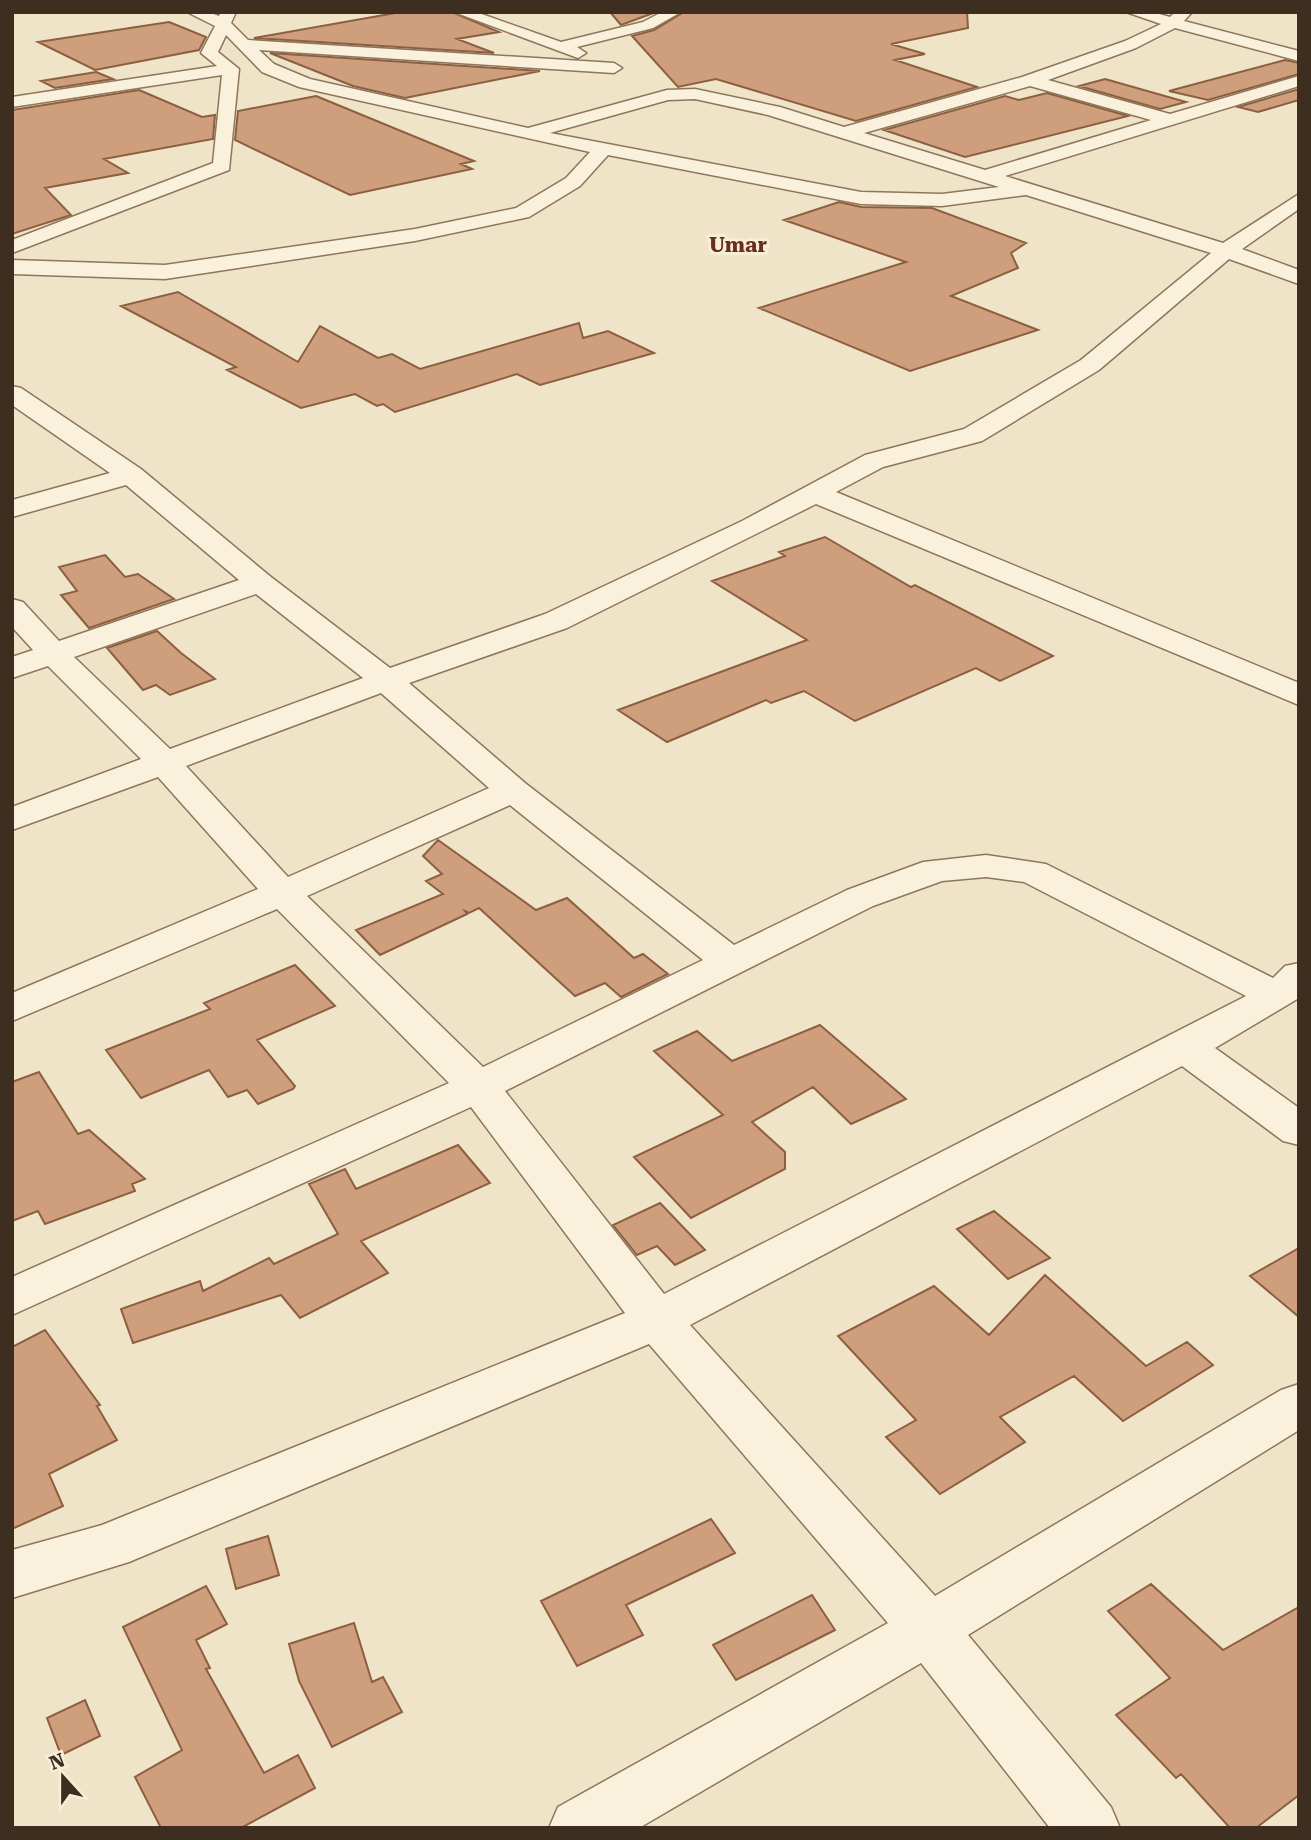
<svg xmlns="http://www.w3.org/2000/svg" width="1311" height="1840" font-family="'Roboto Serif',serif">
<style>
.building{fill:#cf9f7d;stroke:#8d5f41;stroke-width:2}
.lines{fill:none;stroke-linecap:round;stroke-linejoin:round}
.minor-casing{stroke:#8d765c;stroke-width:3}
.minor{fill:#faf1dc;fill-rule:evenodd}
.labels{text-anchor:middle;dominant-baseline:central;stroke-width:6;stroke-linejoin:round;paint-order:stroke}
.far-quarter-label{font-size:21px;font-weight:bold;fill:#6b2e1e;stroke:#f7eed8}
</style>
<rect width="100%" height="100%" fill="#f0e4c8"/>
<path class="building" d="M 401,12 L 452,12 L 499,32 L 457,39 L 494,53 L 254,38 Z
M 610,12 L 656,12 L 621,25 Z
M 684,12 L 967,12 L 968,28 L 891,44 L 925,54 L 895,60 L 977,87 L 856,121 L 716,79 L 678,87 L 632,36 L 654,30 Z
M 169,22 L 206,37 L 199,50 L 95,70 L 38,42 Z
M 270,53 L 540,71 L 405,98 L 353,86 Z
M 1285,60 L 1299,63 L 1299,74 L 1208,100 L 1169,91 Z
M 96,72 L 113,79 L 55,88 L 41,81 Z
M 1105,79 L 1186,102 L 1160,109 L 1079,86 Z
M 1299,89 L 1299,100 L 1258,112 L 1238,107 Z
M 139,90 L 202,117 L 215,115 L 213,139 L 104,159 L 128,173 L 45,188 L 71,215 L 12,234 L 12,110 Z
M 1047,93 L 1128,116 L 965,157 L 884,130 L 1005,96 L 1019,100 Z
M 316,96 L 474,161 L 461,164 L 472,169 L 350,195 L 235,140 L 238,111 Z
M 839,202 L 861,207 L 932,208 L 1026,243 L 1011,253 L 1018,268 L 951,296 L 1038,330 L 910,371 L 759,308 L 906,262 L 784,220 Z
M 178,292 L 298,362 L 320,326 L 378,358 L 392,354 L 420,369 L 579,323 L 583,338 L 608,331 L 654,353 L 540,385 L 517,374 L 395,412 L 383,404 L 377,406 L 355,394 L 301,408 L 227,370 L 236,367 L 121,306 Z
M 825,537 L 911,587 L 915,585 L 1053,656 L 1000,681 L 976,668 L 855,721 L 804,691 L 771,703 L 766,700 L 667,742 L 618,710 L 807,640 L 712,581 L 785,556 L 779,552 Z
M 105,555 L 125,577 L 138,574 L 174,599 L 89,628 L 61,595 L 77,591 L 59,567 Z
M 157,631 L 181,653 L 215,679 L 170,695 L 156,685 L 143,690 L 107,648 Z
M 438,840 L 536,910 L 567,898 L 634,958 L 643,954 L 668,974 L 621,997 L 605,983 L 575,996 L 479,908 L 469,913 L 465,911 L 467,914 L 380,955 L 356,930 L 443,894 L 426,881 L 442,874 L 423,856 Z
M 295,965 L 335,1006 L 257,1040 L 295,1086 L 293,1089 L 258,1104 L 247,1090 L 228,1097 L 209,1070 L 141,1098 L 106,1050 L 210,1009 L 204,1003 Z
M 820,1025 L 906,1099 L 851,1124 L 813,1087 L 752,1122 L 785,1152 L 785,1169 L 691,1218 L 634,1157 L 723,1115 L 654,1051 L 697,1031 L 732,1061 Z
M 39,1072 L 78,1134 L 89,1130 L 145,1179 L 132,1184 L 135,1191 L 45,1224 L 38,1211 L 12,1221 L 12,1082 Z
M 458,1145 L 490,1183 L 361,1241 L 388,1273 L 300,1318 L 281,1295 L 133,1343 L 121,1309 L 200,1281 L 203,1291 L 269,1258 L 274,1264 L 338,1234 L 309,1184 L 345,1169 L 356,1189 Z
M 660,1203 L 705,1250 L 675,1265 L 657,1246 L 637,1255 L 613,1225 Z
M 994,1211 L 1050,1258 L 1008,1279 L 957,1229 Z
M 1299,1248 L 1299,1317 L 1250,1276 Z
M 1045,1275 L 1146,1366 L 1187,1342 L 1213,1365 L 1123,1421 L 1074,1376 L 1000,1417 L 1025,1442 L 940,1494 L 886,1437 L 916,1420 L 838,1336 L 934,1286 L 989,1335 Z
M 45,1330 L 100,1405 L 97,1406 L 117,1440 L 49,1474 L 63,1506 L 12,1529 L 12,1347 Z
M 711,1519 L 735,1553 L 626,1605 L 643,1635 L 577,1666 L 541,1601 Z
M 268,1536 L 279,1575 L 236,1589 L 226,1549 Z
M 1151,1584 L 1223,1650 L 1299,1607 L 1299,1795 L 1256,1828 L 1230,1828 L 1181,1774 L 1176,1778 L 1116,1715 L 1170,1678 L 1108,1611 Z
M 206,1586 L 227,1624 L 196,1640 L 210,1668 L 206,1669 L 264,1773 L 298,1755 L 315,1788 L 241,1828 L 161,1828 L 135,1777 L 182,1750 L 123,1627 Z
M 812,1595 L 835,1630 L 736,1680 L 713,1645 Z
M 354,1623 L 372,1682 L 383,1677 L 402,1712 L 332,1747 L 299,1681 L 289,1644 Z
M 85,1700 L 100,1736 L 61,1755 L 47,1718 Z"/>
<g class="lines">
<defs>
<path id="minor" d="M 187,12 L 208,12 L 219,16 L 221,12 L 236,12 L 231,23 L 248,40 L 614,63 L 622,68 L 614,73 L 259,50 L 274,64 L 310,79 L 528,128 L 667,90 L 695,89 L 780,107 L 844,127 L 1022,77 L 1125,41 L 1161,24 L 1126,12 L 1152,12 L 1170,17 L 1175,12 L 1192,12 L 1184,21 L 1299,51 L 1299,61 L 1175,28 L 1136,48 L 1048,80 L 1170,114 L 1299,76 L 1299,86 L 1005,176 L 1223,243 L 1299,194 L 1299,209 L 1242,249 L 1299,270 L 1299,284 L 1229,259 L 1099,370 L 982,441 L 883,467 L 836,492 L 1299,683 L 1299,705 L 816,504 L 567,628 L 409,683 L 525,783 L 734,945 L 847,890 L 923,862 L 986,855 L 1046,864 L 1273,978 L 1285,966 L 1299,963 L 1299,998 L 1215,1048 L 1299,1108 L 1299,1145 L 1283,1141 L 1182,1066 L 690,1325 L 935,1596 L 1281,1390 L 1299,1384 L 1299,1430 L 968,1635 L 1111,1807 L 1120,1828 L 1050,1828 L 921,1663 L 639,1828 L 549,1828 L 558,1807 L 888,1623 L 649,1344 L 129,1562 L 12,1598 L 12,1550 L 102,1525 L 625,1313 L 471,1107 L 12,1315 L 12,1277 L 449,1083 L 277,909 L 12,1021 L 12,993 L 258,889 L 158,777 L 12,830 L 12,807 L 141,759 L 48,666 L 12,678 L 12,657 L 33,650 L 12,627 L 12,599 L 23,602 L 59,641 L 239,580 L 126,485 L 12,517 L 12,500 L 110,473 L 12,405 L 12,386 L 21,388 L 141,469 L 271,577 L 390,668 L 545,614 L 742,521 L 865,455 L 964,429 L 1081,360 L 1211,253 L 1026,195 L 942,206 L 861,204 L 608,155 L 580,186 L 529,217 L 415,241 L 165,279 L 12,274 L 12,260 L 165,265 L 415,229 L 516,208 L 566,178 L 590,152 L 299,87 L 262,72 L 226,35 L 218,52 L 239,69 L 229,170 L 12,253 L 12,240 L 213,163 L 222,75 L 12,107 L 12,97 L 217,66 L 201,53 L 215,26 ZM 1030,86 L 1151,120 L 985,170 L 864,133 ZM 695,99 L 768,115 L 999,187 L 942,194 L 861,192 L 550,133 L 668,100 ZM 256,594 L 363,678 L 170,749 L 74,657 ZM 381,693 L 489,788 L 288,877 L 186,766 ZM 510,805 L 703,960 L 483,1067 L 307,896 ZM 986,877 L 1024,882 L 1246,996 L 664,1294 L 505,1091 L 873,906 L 942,881 Z
M 454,12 L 476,12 L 561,42 L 643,22 L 662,12 L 681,12 L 653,28 L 577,47 L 586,53 L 578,58 Z"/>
</defs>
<use href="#minor" class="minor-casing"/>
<use href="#minor" class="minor"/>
</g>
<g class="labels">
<g class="far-quarter-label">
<text x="738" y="245">Umar</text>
</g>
</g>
<rect width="1311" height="1840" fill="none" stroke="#3d2e20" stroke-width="28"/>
<g transform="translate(63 1777) rotate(339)" stroke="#f7eed8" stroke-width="5" paint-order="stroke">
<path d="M0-5L12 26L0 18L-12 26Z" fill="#3d2e20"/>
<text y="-10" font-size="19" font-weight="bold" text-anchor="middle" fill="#3d2e20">N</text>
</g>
</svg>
